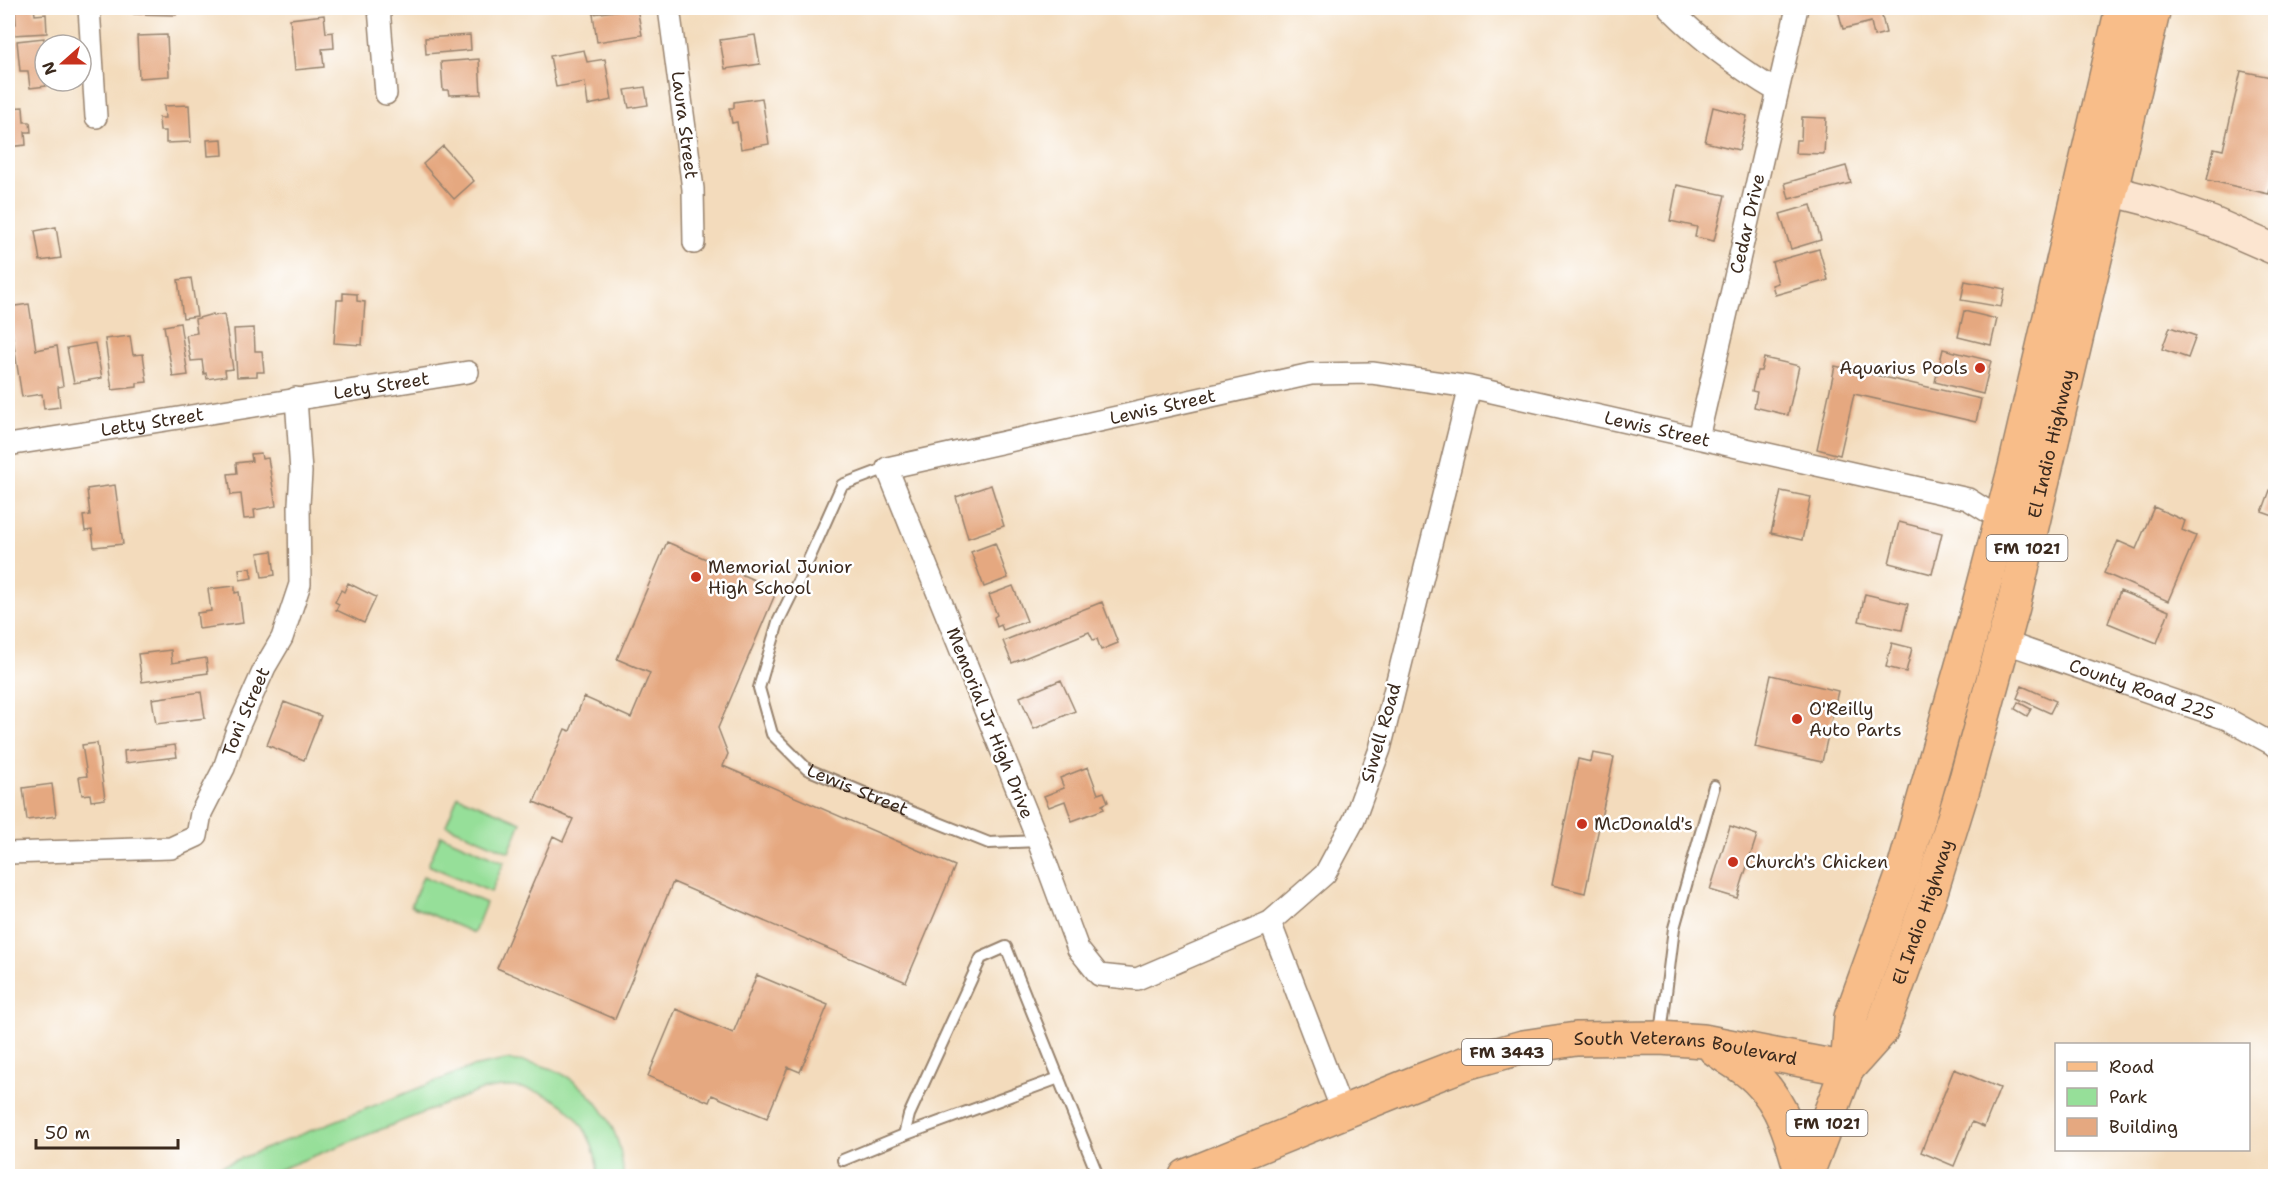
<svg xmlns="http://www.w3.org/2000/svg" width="2283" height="1184" font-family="'Shantell Sans',sans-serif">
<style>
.green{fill:#96df99;stroke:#68845c;stroke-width:1.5}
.building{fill:#e5a880}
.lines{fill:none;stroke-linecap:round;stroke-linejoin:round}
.lane-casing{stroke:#97826d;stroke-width:14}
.street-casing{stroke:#97826d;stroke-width:24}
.secondary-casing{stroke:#97826d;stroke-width:33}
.primary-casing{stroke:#97826d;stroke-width:36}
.lane{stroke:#fff;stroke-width:10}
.street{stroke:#fff;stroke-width:21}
.secondary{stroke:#fce5d0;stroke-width:30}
.primary{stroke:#f8bd89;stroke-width:33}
.poi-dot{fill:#c8321e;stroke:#fff;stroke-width:2}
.labels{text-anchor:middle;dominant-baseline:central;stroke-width:5;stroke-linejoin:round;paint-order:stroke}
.shield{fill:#fff;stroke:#766a62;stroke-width:1.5}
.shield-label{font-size:16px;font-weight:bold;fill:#3b2a1e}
.street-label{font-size:18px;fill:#3b2a1e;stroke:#fff}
.poi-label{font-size:18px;fill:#3b2a1e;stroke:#fff;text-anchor:start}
</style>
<rect width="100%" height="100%" fill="#fff"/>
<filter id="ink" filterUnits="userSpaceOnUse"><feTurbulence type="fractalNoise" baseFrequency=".0167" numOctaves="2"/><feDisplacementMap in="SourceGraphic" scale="12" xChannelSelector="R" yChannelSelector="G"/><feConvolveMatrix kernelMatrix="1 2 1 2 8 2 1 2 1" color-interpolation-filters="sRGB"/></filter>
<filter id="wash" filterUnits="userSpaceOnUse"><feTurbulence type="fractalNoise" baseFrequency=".008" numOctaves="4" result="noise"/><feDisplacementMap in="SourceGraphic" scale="24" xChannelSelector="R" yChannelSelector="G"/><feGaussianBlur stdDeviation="1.35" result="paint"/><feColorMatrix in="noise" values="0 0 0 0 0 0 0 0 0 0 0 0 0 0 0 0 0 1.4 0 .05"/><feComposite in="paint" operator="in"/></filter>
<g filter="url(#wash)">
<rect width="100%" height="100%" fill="#f3dbbc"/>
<path class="green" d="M 458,796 L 521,822 L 509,852 L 446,825 Z
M 441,835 L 504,862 L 491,892 L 428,865 Z
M 423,876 L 486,903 L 474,933 L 411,906 Z
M 506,1060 C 519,1061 532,1062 543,1066 C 591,1081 623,1128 623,1176 L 598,1176 C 595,1111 538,1073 476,1092 L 263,1176 L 196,1176 L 472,1067 Z"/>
<g id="blocks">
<path class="building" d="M 15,8 L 34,8 L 35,15 L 46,14 L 47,33 L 13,35 L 12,24 L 16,24 Z
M 134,8 L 177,8 L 176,15 L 134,14 Z
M 637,8 L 642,35 L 597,42 L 593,14 Z
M 763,8 L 794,8 L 794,9 L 764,13 Z
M 1847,8 L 1880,8 L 1886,33 L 1874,36 L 1871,22 L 1843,29 L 1838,10 Z
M 324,15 L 326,33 L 333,32 L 334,48 L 322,49 L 324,67 L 295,70 L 290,19 Z
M 167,35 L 169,76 L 139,78 L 137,36 Z
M 470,35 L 471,50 L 426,54 L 425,38 Z
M 755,35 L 760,64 L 725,69 L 720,40 Z
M 44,38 L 45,67 L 43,67 L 46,86 L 30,88 L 28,71 L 20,71 L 17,41 Z
M 584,50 L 587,62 L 605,59 L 612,100 L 588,105 L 585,82 L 556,87 L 550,56 Z
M 479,59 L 481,94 L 449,95 L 448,90 L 443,90 L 441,62 Z
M 2241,71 L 2276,78 L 2276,164 L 2269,194 L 2207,180 L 2214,148 L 2223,150 Z
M 645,87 L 648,105 L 629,108 L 625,90 Z
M 762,98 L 769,144 L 741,149 L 737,122 L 732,123 L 729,108 L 734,108 L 734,102 Z
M 189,105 L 191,142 L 166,143 L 166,131 L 160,131 L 159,118 L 165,118 L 164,106 Z
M 23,107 L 24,122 L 30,122 L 31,132 L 25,132 L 26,145 L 8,147 L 8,108 Z
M 1713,107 L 1747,116 L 1739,150 L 1705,142 Z
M 1802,117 L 1826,118 L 1824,154 L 1795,153 L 1796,140 L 1801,140 Z
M 222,139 L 223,155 L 208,156 L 207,140 Z
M 443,146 L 474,181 L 454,199 L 423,164 Z
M 1846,166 L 1851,183 L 1789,199 L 1785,183 Z
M 1677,185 L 1725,195 L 1714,241 L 1695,237 L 1697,227 L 1670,221 Z
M 1811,205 L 1821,240 L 1791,249 L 1780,214 Z
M 56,227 L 61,258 L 40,261 L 35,231 Z
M 1819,249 L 1828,280 L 1775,295 L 1772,285 L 1778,283 L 1772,262 Z
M 191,278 L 197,316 L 183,318 L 178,280 Z
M 1965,281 L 2005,289 L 2001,307 L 1961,300 Z
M 343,293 L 357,294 L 357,301 L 365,302 L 362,345 L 334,343 L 337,300 L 343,300 Z
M 29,304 L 36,350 L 57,346 L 63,386 L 58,387 L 60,407 L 44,409 L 42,394 L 22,397 L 8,307 Z
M 1964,311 L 1997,319 L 1991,345 L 1958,337 Z
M 213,314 L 213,316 L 224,314 L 233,369 L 225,370 L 226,376 L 207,379 L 206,373 L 204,374 L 202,360 L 191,361 L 186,335 L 197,333 L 195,319 Z
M 180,323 L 188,375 L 173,377 L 164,326 Z
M 2170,327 L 2196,336 L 2188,358 L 2162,349 Z
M 254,328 L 255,351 L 262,351 L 264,372 L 257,372 L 257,376 L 237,377 L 234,329 Z
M 130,336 L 133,355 L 143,354 L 147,382 L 137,383 L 137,387 L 112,390 L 105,339 Z
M 95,343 L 102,378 L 74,383 L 67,348 Z
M 1943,349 L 1991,361 L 1983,394 L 1935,382 Z
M 1764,358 L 1799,366 L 1788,415 L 1754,407 L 1757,392 L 1752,391 L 1757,371 L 1761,371 Z
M 1835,366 L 1981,399 L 1976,422 L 1854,394 L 1840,455 L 1817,449 Z
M 261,453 L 262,459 L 268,458 L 276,506 L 254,510 L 255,518 L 244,519 L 241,494 L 231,495 L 228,474 L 237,473 L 236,463 L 252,461 L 251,454 Z
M 2276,474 L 2276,517 L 2262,512 Z
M 115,485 L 123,544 L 94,547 L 92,530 L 85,531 L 83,516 L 90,515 L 87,489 Z
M 991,485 L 1004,526 L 968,538 L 956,497 Z
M 1781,491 L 1811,497 L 1802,540 L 1771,533 Z
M 2154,507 L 2185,521 L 2182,530 L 2196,536 L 2168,601 L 2104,573 L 2118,541 L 2136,549 Z
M 1899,522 L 1942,533 L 1932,574 L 1889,563 Z
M 667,542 L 777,590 L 718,728 L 728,754 L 723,766 L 955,866 L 906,982 L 673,882 L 615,1019 L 497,968 L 553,836 L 563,841 L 573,819 L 534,802 L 565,729 L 570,731 L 584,697 L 631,718 L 650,673 L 617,659 Z
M 995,543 L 1008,578 L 984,587 L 971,552 Z
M 272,551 L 275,575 L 262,577 L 258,553 Z
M 250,568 L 252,578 L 240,580 L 239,569 Z
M 348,583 L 376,597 L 364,623 L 336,610 L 339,604 L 335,602 L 341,590 L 344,592 Z
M 235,586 L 235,593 L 239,592 L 243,623 L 199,629 L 197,613 L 211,611 L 208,589 Z
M 1013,586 L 1027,621 L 1003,630 L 1001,625 L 997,627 L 994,617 L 997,615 L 989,595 Z
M 2120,591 L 2169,611 L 2157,643 L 2108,623 Z
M 1865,594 L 1908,604 L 1902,630 L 1859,621 Z
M 1102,602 L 1118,643 L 1101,650 L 1097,639 L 1093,640 L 1089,632 L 1012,663 L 1003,641 Z
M 1892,643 L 1912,648 L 1906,672 L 1886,667 Z
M 171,650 L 172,663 L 206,658 L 208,673 L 142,682 L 138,654 Z
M 1771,675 L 1838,691 L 1822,762 L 1755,747 Z
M 1061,680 L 1075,711 L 1034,729 L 1020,697 Z
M 2022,686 L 2056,701 L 2050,713 L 2017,698 Z
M 201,692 L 205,718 L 156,724 L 152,699 Z
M 284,702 L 321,716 L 304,760 L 267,745 Z
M 2018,702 L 2031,709 L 2027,716 L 2015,709 Z
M 97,743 L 105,799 L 91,801 L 90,794 L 82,795 L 79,777 L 87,776 L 82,745 Z
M 175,745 L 177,757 L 125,763 L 124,751 Z
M 1593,753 L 1614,757 L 1585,893 L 1552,885 L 1578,759 L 1591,762 Z
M 1088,767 L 1098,794 L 1104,792 L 1108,802 L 1102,805 L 1104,809 L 1072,821 L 1065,801 L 1049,807 L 1044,796 L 1064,788 L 1060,778 Z
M 52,784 L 56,816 L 27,820 L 23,788 Z
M 1730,826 L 1757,835 L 1737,898 L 1710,890 Z
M 757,975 L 828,1005 L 800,1072 L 788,1067 L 767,1118 L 712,1095 L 709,1102 L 648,1076 L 676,1009 L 733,1033 Z
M 1954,1069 L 2000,1088 L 1984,1127 L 1972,1122 L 1954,1166 L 1921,1152 Z"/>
</g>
</g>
<g filter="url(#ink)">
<use href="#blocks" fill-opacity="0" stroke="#97826d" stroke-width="1.5"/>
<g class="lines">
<defs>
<g id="lane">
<path id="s1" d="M 887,468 L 842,485 L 809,559 L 778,622 L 759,688 L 772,734 L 807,769 L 874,797 L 989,843 L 1038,841"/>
<path d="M 1661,1034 L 1674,928 L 1714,786"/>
<path d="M 904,1135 L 1059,1078"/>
<path d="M 843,1160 L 904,1135 L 909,1115 L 981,958 L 1006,947 L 1098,1176"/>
</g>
<g id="street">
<path d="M 89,8 L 96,117"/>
<path d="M 379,8 L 386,94"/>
<path id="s2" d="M 669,8 L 693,189 L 694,243"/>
<path d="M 1669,8 C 1701,40 1738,68 1777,91"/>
<path id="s3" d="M 1470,387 L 1380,749 L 1354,820 L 1325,874 L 1270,922 L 1137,979 L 1099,975 L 1078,949 L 1038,841 L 887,468 L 1311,374 L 1372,373 L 1470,387 L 1968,499 L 2000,519 L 2012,523"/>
<path id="s4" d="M 1698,438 L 1797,8"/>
<path id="s5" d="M 8,445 L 468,372"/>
<path id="s6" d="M 2004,642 L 2227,719 L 2276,746"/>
<path id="s7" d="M 8,853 L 171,848 L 197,836 L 201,813 L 224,768 L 237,730 L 265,667 L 282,638 L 300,584 L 299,504 L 301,472 L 296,398"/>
<path d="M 1270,922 L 1343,1113"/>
</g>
<path id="secondary" d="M 2089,185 L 2151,201 L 2212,222 L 2276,250"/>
<g id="primary">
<path d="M 1715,1049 C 1728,1059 1745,1067 1757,1079 C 1784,1105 1793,1142 1802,1176"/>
<path id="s8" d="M 1847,1069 L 1881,1031 L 1930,895 L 1966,779 L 2013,607 L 2154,8"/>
<path id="s9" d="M 1186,1176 L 1422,1080 L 1466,1063 L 1523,1047 L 1576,1039 L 1660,1038 L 1703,1041 L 1847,1069"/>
<path d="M 1806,1176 L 1847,1069 L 1851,1017 L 1902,876 L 1973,627 L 2015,467 L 2122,8"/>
</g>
</defs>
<use href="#lane" class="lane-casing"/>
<use href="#street" class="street-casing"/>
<use href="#secondary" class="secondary-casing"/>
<use href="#primary" class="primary-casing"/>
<use href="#lane" class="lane"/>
<use href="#street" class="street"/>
<use href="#secondary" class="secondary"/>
<use href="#primary" class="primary"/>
</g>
</g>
<g class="poi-dot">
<circle cx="1980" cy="368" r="6"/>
<circle cx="696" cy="577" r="6"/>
<circle cx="1797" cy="719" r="6"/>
<circle cx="1582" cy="824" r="6"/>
<circle cx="1733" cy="862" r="6"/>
</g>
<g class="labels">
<g class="shield">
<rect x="1986.5" y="535" width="81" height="26" rx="4.5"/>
<rect x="1462" y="1039" width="90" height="26" rx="4.5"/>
<rect x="1786.5" y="1110" width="81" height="26" rx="4.5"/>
</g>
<g class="shield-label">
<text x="2027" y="548">FM 1021</text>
<text x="1507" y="1052">FM 3443</text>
<text x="1827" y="1123">FM 1021</text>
</g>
<g class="street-label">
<text stroke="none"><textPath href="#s2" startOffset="118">Laura Street</textPath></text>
<text stroke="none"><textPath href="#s4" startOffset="220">Cedar Drive</textPath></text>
<text stroke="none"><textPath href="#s5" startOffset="378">Lety Street</textPath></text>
<text stroke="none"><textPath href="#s3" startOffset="1599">Lewis Street</textPath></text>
<text stroke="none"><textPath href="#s5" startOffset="146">Letty Street</textPath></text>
<text stroke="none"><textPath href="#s3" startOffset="2103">Lewis Street</textPath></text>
<text stroke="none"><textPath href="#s8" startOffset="663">El Indio Highway</textPath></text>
<text stroke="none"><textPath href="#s6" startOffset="146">County Road 225</textPath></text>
<text stroke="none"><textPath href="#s7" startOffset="326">Toni Street</textPath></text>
<text transform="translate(990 723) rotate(68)">Memorial Jr High Drive</text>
<text transform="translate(1381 733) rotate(-74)">Siwell Road</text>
<text stroke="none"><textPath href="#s1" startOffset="420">Lewis Street</textPath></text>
<text stroke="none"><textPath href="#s8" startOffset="177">El Indio Highway</textPath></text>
<text stroke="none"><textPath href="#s9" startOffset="525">South Veterans Boulevard</textPath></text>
</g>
<g class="poi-label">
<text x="1968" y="368" text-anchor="end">Aquarius Pools</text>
<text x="708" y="567">Memorial Junior<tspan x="708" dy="21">High School</tspan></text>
<text x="1809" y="709">O'Reilly<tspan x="1809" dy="21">Auto Parts</tspan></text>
<text x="1594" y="824">McDonald's</text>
<text x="1745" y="862">Church's Chicken</text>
</g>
</g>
<rect width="2283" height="1184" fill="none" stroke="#fff" stroke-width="30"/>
<rect x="2055" y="1043" width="195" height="108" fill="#ffffff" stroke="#b1aaa5" stroke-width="1.5"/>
<rect x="2067" y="1062" width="30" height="9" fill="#f8bd89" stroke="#b1aaa5" stroke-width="1.5"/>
<text x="2109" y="1073" font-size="18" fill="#3b2a1e">Road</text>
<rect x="2067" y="1088" width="30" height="18" fill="#96df99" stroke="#b1aaa5" stroke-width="1.5"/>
<text x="2109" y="1103" font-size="18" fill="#3b2a1e">Park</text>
<rect x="2067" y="1118" width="30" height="18" fill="#e5a880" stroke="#b1aaa5" stroke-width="1.5"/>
<text x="2109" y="1133" font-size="18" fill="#3b2a1e">Building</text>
<g transform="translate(63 63) rotate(249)"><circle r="28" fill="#ffffff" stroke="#b1aaa5" stroke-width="1.5"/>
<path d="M0-4.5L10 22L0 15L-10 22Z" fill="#c8321e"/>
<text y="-9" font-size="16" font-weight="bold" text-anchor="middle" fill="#3b2a1e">N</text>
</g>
<path d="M36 1139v9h142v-9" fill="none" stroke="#3b2a1e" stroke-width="3"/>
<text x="45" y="1139" font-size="18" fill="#3b2a1e" stroke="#ffffff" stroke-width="4.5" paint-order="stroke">50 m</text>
</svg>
